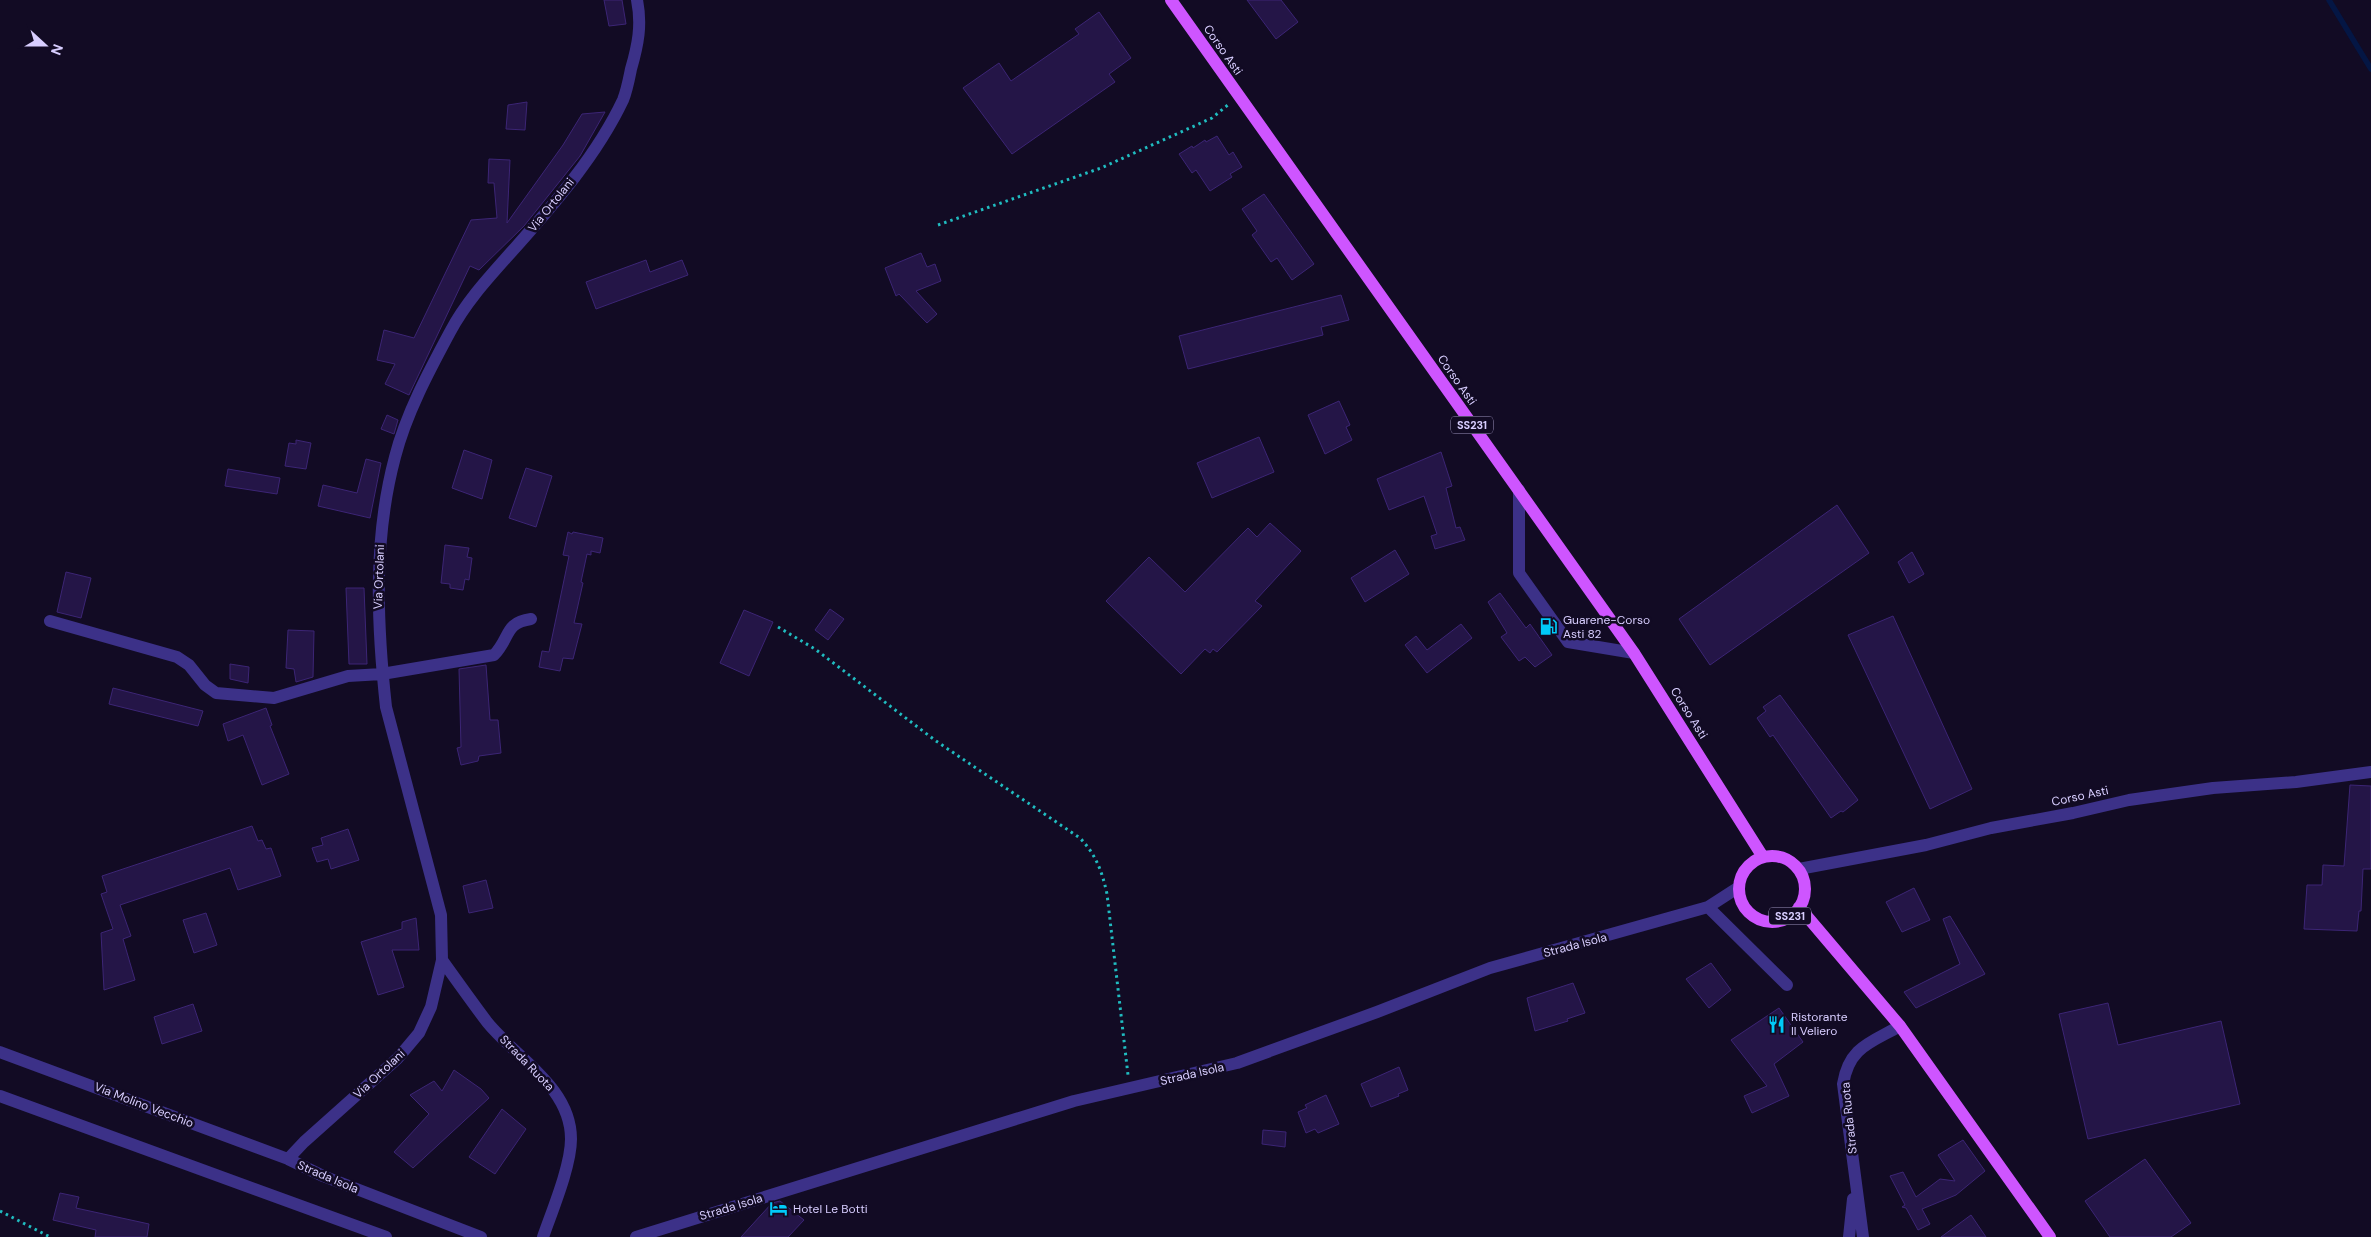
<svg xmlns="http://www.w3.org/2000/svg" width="2371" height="1237" font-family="'DM Sans',sans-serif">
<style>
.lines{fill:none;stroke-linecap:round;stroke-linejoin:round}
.stream{stroke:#041644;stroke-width:5.5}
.building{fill:#241547;stroke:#3c2575}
.path{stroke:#20bcc0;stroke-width:3;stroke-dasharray:2.5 4;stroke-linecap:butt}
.minor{stroke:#3c3188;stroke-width:12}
.major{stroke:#ce55ff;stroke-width:12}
.labels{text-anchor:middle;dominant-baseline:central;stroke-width:5;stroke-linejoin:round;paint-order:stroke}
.shield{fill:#120b24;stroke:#9d94bd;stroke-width:1}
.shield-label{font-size:11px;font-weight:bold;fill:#d8ceff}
.street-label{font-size:12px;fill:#d8ceff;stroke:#120b24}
.poi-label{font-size:12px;fill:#d8ceff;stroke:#120b24;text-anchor:start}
</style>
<rect width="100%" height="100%" fill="#120b24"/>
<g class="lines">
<path class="stream" d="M 2329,0 L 2371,69"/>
</g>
<path class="building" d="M 604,0 L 622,0 L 626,24 L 609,26 Z
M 1247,0 L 1281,0 L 1298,22 L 1276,39 Z
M 1099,12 L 1131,58 L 1109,74 L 1115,82 L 1012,154 L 963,88 L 999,63 L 1011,81 L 1079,34 L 1075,29 Z
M 527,102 L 525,130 L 506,129 L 508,105 Z
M 605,112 L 580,156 L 524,226 L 479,270 L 470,266 L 409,395 L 385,384 L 395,364 L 377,360 L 384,330 L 414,338 L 471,220 L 497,218 L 494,183 L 488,183 L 489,159 L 510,160 L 507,223 L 563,145 L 582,114 Z
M 1217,136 L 1229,155 L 1233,152 L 1242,167 L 1230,174 L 1232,177 L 1210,191 L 1196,170 L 1192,173 L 1179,154 L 1192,146 L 1193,148 L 1205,140 L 1206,142 Z
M 1264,194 L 1314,264 L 1292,280 L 1277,258 L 1271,262 L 1252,235 L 1257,231 L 1242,209 Z
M 921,253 L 927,267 L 935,264 L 941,281 L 916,291 L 937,314 L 927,323 L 899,294 L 896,296 L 885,268 Z
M 646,260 L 650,272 L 682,260 L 688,275 L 596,309 L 586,282 Z
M 1341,295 L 1349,320 L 1321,327 L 1323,335 L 1188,369 L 1179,336 Z
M 1339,401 L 1350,425 L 1346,427 L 1352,440 L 1325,454 L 1308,415 Z
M 387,415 L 398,420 L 394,434 L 381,429 Z
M 1259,437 L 1274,472 L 1212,498 L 1197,463 Z
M 296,440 L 311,443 L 306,469 L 285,466 L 289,443 L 296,444 Z
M 464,450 L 492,460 L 482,499 L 452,488 Z
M 1441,452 L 1452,486 L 1446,488 L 1456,528 L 1460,527 L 1465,540 L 1435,549 L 1431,536 L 1437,534 L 1424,496 L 1389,510 L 1377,479 Z
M 366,459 L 381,463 L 370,518 L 318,506 L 323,485 L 357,493 Z
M 526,468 L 552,476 L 536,527 L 509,518 Z
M 228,469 L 280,478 L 277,494 L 225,486 Z
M 1837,505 L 1869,553 L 1710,665 L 1679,619 Z
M 1270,523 L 1301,551 L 1255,601 L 1262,606 L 1217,652 L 1213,649 L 1210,653 L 1205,649 L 1181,674 L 1106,601 L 1149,557 L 1185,592 L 1248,528 L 1257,537 Z
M 568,532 L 572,534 L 573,532 L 603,538 L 600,553 L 591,551 L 591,555 L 587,554 L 581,582 L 583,583 L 574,623 L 582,624 L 573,659 L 563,658 L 560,671 L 539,667 L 542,651 L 549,652 L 569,556 L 563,555 Z
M 445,545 L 469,548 L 467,557 L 472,558 L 469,580 L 465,579 L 463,590 L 450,588 L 450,584 L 441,583 Z
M 1395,550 L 1409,574 L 1365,602 L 1351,578 Z
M 1912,552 L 1924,574 L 1909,583 L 1898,562 Z
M 66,572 L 91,578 L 81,618 L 57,612 Z
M 346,588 L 364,588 L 367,664 L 349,664 Z
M 1500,593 L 1526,628 L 1530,624 L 1552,655 L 1535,667 L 1525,657 L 1519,661 L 1501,637 L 1507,633 L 1488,602 Z
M 830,609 L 844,619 L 828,640 L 815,630 Z
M 744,610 L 773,622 L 749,676 L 720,663 Z
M 1893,616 L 1972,789 L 1930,809 L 1848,635 Z
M 1461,624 L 1472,638 L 1427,673 L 1405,645 L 1416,636 L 1427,650 Z
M 288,630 L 314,631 L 313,677 L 296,682 L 294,669 L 286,668 Z
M 230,664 L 249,667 L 248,683 L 230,679 Z
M 486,665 L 490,720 L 498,720 L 501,753 L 479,756 L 478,761 L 461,765 L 457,748 L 461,747 L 459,669 Z
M 113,688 L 203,711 L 198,726 L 109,704 Z
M 1780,695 L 1858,800 L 1843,812 L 1841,811 L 1831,818 L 1773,735 L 1770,737 L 1757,718 L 1766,711 L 1763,707 Z
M 266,708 L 272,725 L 270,726 L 289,774 L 262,785 L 243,735 L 228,741 L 223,724 Z
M 2350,785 L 2371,786 L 2371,869 L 2363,869 L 2361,911 L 2359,911 L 2357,931 L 2304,929 L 2307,885 L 2322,885 L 2323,865 L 2344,866 Z
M 252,826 L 258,841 L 262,840 L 266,849 L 271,848 L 281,876 L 238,890 L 230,868 L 120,905 L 131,936 L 123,939 L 135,980 L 104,990 L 101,933 L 113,929 L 101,894 L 107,892 L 102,876 Z
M 348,829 L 359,860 L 331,869 L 328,859 L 317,862 L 312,848 L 323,845 L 321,838 Z
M 486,880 L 493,908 L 469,913 L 463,886 Z
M 1914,888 L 1930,920 L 1902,932 L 1886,902 Z
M 206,913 L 217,945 L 194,953 L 183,920 Z
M 1950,916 L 1985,974 L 1916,1008 L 1904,992 L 1960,964 L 1943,919 Z
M 416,918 L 419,950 L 392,950 L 404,987 L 378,995 L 361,942 L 402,929 L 402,922 Z
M 1711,963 L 1731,990 L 1709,1008 L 1686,979 Z
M 1573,983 L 1585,1013 L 1567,1019 L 1568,1021 L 1535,1031 L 1527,998 Z
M 2108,1003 L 2118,1045 L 2221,1021 L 2240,1104 L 2088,1139 L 2059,1014 Z
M 193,1004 L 202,1031 L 162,1044 L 154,1017 Z
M 1779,1008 L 1803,1042 L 1774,1064 L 1789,1096 L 1752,1113 L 1744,1096 L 1767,1086 L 1731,1040 Z
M 1399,1067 L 1408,1090 L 1398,1094 L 1399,1096 L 1371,1107 L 1361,1084 Z
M 454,1070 L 481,1089 L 489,1098 L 413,1168 L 394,1152 L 429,1114 L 410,1095 L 434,1081 L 442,1091 Z
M 1326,1095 L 1339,1124 L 1318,1133 L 1315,1129 L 1306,1133 L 1298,1112 L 1307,1108 L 1305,1105 Z
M 502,1109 L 526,1129 L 495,1174 L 469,1157 Z
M 1263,1130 L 1286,1132 L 1285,1147 L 1262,1144 Z
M 1963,1140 L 1985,1171 L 1956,1195 L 1922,1209 L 1930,1224 L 1918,1230 L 1906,1208 L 1902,1207 L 1905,1205 L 1890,1176 L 1903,1172 L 1916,1197 L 1940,1179 L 1955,1181 L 1938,1155 Z
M 2145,1159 L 2191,1223 L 2171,1237 L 2110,1237 L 2085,1201 Z
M 60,1193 L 79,1197 L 76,1208 L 149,1224 L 147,1237 L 95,1237 L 96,1230 L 53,1220 Z
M 780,1201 L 804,1220 L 788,1237 L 741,1237 L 772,1203 Z
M 1971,1215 L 1986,1237 L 1941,1237 Z"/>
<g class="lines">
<path class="path" d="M 938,225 L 1101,168 L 1212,118 L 1229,104
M 778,627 L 815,649 L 936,741 L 1080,838 C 1096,855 1102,871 1107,894 L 1128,1075
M 0,1211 L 50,1237"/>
<path class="minor" d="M 1519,490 L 1519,573 L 1568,642 L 1634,653
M 50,621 L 177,657 L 189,665 L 205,685 L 216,693 L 274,698 L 348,676 L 382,674 L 494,655 C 511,637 504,623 531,619
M 1799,869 L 1926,845 L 1991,828 L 2073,813 L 2129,800 L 2213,788 L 2296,782 L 2371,772
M 1708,907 L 1787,985
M 442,960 C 457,981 472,1002 487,1022 C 516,1058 571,1087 571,1139 C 571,1166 552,1211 543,1237
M 0,1052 L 288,1159 L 323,1176 L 481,1237
M 0,1096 L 386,1237
M 288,1159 L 304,1142 L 398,1058 L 419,1033 L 431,1007 L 442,960 L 441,915 L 386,707 C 377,624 373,539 395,457 C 406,414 429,371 450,332 C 467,300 491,275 515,248 C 555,203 597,155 623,100 C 627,90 629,79 631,69 C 638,45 642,25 637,0
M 636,1237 L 1074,1101 L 1237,1063 L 1377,1012 L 1490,968 L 1708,907 L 1739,887
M 1849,1237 L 1853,1199
M 1863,1237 L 1843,1084 C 1849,1047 1870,1043 1900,1026"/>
<path class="major" d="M 1171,0 L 1634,653 L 1763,857
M1739 889a33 33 0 1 1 66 0a33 33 0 1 1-66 0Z
M 1799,907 L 1900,1026 L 2050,1237"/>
</g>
<defs>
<symbol id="fuel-bare" viewBox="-9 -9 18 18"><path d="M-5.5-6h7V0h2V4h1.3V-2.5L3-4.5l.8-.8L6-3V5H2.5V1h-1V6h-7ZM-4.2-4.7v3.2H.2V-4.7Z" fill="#00caf9" stroke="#120b24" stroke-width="2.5" paint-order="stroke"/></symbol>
<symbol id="restaurant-bare" viewBox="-9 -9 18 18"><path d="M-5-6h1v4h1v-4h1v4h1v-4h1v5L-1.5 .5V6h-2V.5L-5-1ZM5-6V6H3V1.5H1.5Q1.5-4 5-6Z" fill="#00caf9" stroke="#120b24" stroke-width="2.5" paint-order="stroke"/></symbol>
<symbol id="hotel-bare" viewBox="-9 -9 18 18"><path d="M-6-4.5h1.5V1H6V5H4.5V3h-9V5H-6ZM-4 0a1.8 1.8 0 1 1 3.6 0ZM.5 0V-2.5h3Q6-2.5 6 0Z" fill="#00caf9" stroke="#120b24" stroke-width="2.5" paint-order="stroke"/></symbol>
</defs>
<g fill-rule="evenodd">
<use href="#fuel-bare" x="1536" y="614" width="25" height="25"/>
<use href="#restaurant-bare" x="1764" y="1012" width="25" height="25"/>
<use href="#hotel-bare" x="766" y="1196" width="25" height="25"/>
</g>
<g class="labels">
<g class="shield">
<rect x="1451" y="416.5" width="42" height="17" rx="4"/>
<rect x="1769" y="907.5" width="42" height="17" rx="4"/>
</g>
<g class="shield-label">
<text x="1472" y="425">SS231</text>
<text x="1790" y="916">SS231</text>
</g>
<g class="street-label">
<text transform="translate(1223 50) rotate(55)">Corso Asti</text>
<text transform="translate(551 205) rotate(-51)">Via Ortolani</text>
<text transform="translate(1457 380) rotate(55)">Corso Asti</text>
<text transform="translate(379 577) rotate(-88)">Via Ortolani</text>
<text transform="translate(1689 713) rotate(58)">Corso Asti</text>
<text transform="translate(2080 796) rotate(-12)">Corso Asti</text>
<text transform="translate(1575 945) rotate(-15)">Strada Isola</text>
<text transform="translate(527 1063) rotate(46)">Strada Ruota</text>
<text transform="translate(379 1074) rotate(-43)">Via Ortolani</text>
<text transform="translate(1192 1074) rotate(-13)">Strada Isola</text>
<text transform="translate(144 1105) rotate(21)">Via Molino Vecchio</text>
<text transform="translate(1849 1118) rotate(-96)">Strada Ruota</text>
<text transform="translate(328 1177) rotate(23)">Strada Isola</text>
<text transform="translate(731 1207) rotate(-17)">Strada Isola</text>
</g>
<g class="poi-label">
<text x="1563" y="620">Guarene-Corso<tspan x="1563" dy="14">Asti 82</tspan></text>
<text x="1791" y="1017">Ristorante<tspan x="1791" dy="14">Il Veliero</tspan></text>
<text x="793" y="1209">Hotel Le Botti</text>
</g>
</g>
<g transform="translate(45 45) rotate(111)" stroke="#120b24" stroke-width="4" paint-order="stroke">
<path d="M0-4L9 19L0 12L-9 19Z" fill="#d8ceff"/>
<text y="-8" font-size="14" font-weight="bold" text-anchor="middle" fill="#d8ceff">N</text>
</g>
</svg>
